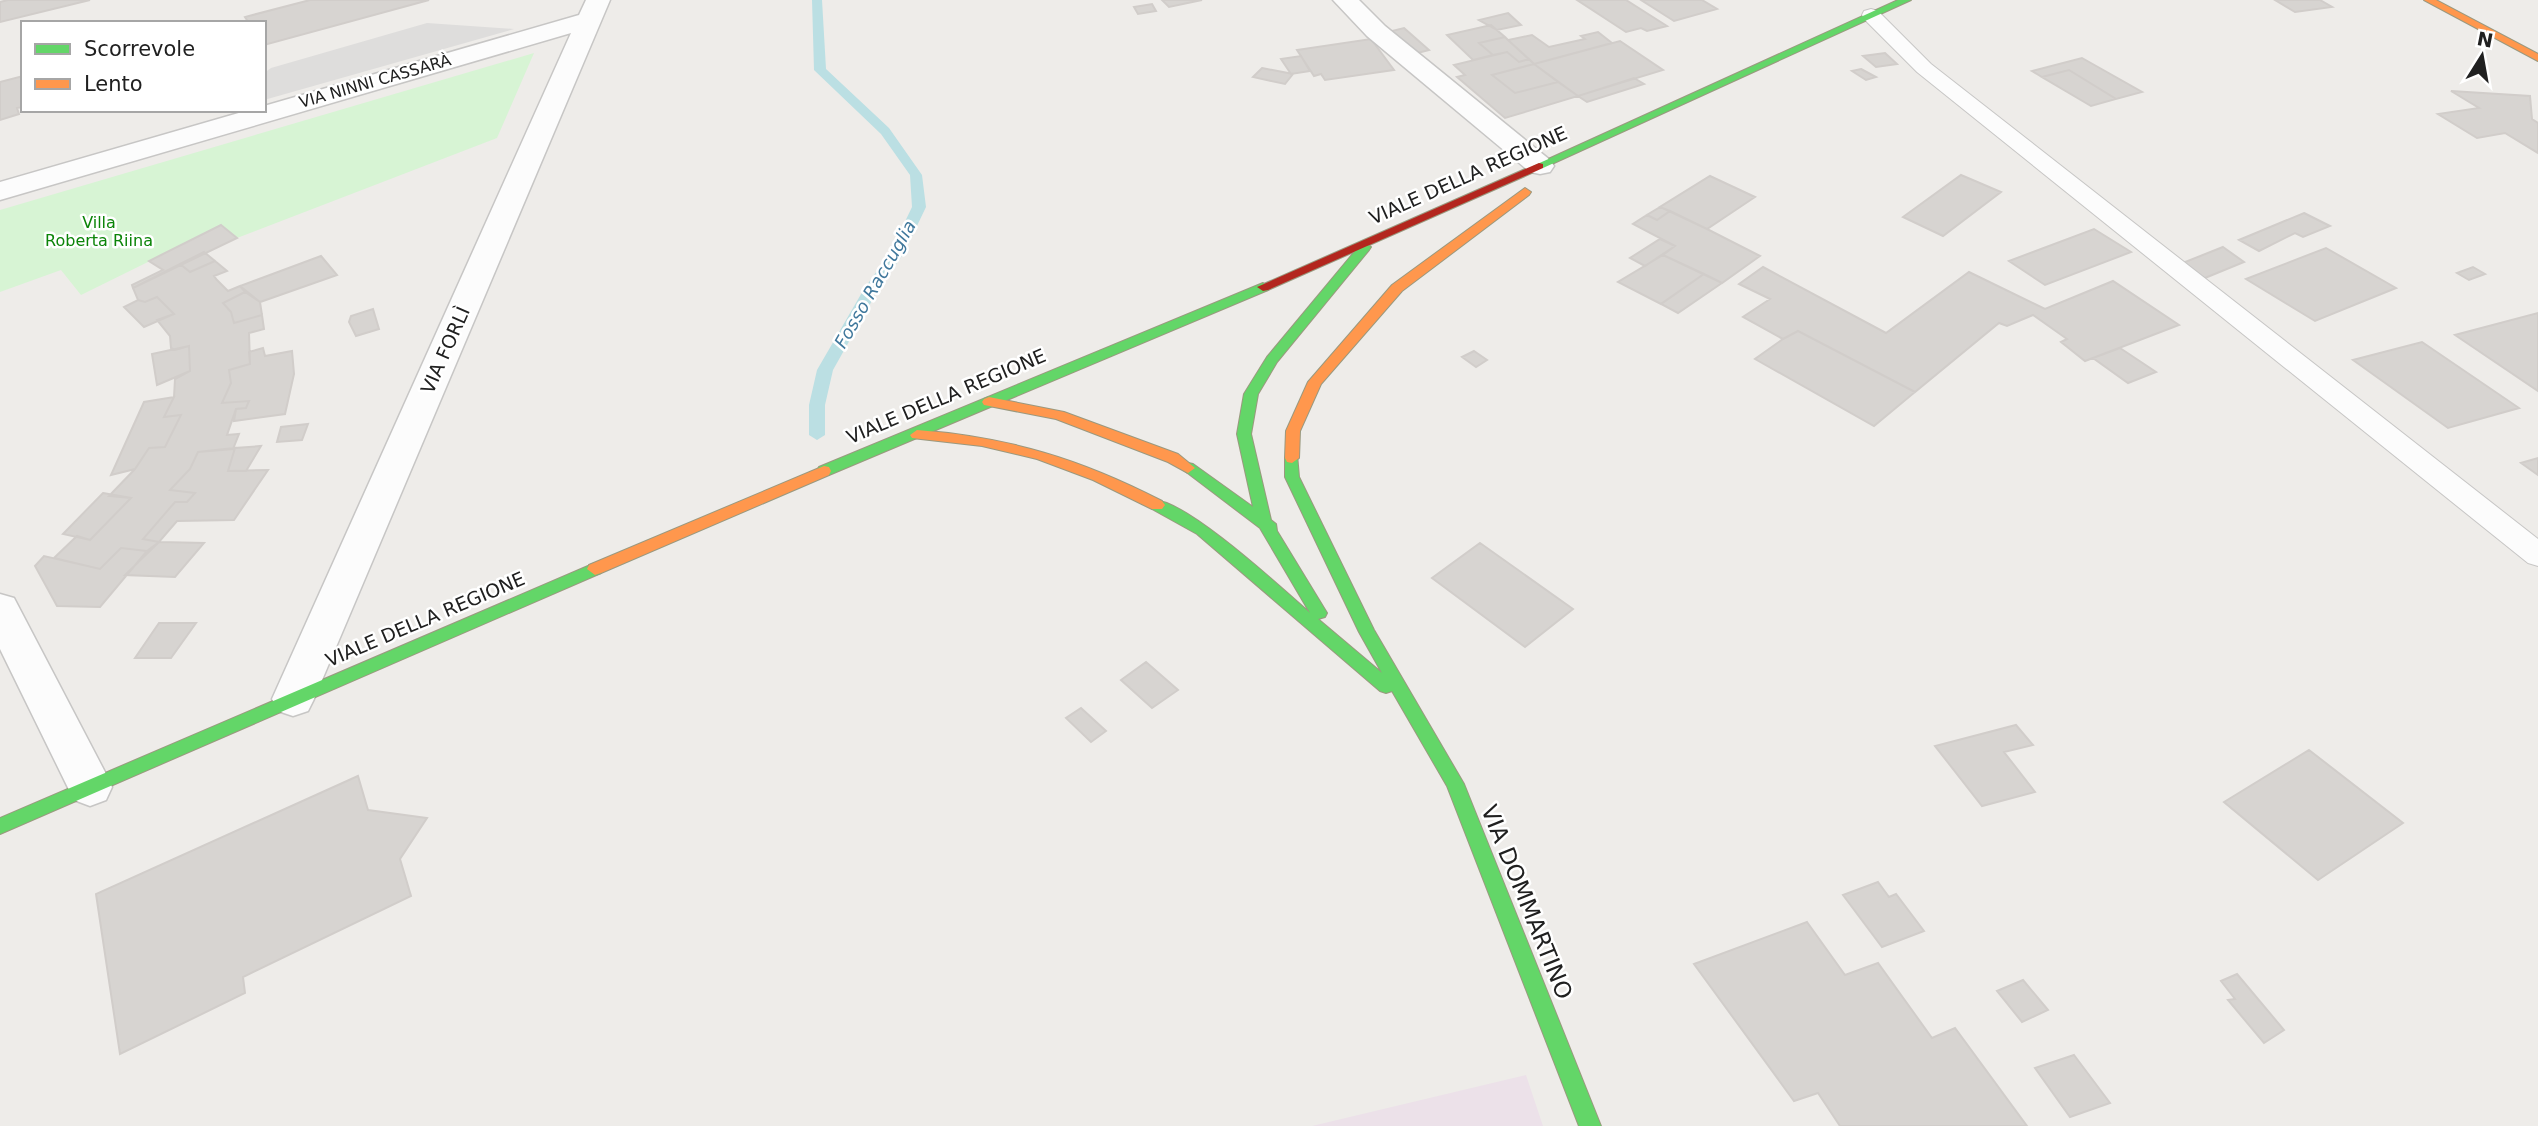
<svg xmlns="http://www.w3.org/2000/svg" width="2538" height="1126" font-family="'DejaVu Sans',sans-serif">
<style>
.industrial{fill:#ece1e9}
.park{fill:#d7f4d4}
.parking{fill:#dedddc}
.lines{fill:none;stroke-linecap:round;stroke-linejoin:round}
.stream{fill:#bbdfe3;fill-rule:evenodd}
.building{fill:#d7d4d1;stroke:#d1cdca;stroke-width:2}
.lane-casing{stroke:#c7c6c5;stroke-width:2}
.street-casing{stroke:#c7c6c5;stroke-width:3}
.fast-casing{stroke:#9a997f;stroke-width:2}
.slow-casing{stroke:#9a997f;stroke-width:2}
.jam-casing{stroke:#9a997f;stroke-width:2}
.lane{fill:#fcfcfc;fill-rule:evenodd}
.street{fill:#fcfcfc;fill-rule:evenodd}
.fast{fill:#63d668;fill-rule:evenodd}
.slow{fill:#ff974d;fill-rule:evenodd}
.jam{fill:#b3261e;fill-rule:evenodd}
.labels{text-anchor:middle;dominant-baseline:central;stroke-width:5;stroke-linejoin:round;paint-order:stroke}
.far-street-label{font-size:16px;fill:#202020;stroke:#fff}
.far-park-label{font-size:16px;fill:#0b8408;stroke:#fff}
.far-water-label{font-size:18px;font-style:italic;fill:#40789c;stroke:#fff}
.street-label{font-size:19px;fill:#202020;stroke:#fff}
.near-street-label{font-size:23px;fill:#202020;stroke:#fff}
</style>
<rect width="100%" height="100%" fill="#eeece9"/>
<path class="industrial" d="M 1526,1075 L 1543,1126 L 1312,1126 Z"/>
<path class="park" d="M 534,53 L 497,138 L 237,238 L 221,226 L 81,295 L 61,270 L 0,292 L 0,210 Z"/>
<path class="parking" d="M 427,23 L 514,29 L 264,100 L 264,73 L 271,68 Z"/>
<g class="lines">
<path class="stream" d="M 812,0 L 822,0 L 826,69 L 889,128 L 922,175 L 926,207 L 904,253 L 878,290 L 833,370 L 825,405 L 825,435 L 817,440 L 809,435 L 809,405 L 817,370 L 864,289 L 890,253 L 912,207 L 910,175 L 881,134 L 814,70 Z"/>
</g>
<path class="building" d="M 8,0 L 90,0 L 0,22 L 0,2 Z
M 310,0 L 429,0 L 264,45 L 264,23 L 249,23 L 245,17 Z
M 1162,0 L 1202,0 L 1169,7 Z
M 1577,0 L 1626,0 L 1667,26 L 1647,31 L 1641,28 L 1626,32 Z
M 1641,0 L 1702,0 L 1717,9 L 1674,21 Z
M 2275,0 L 2320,0 L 2332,7 L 2295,12 Z
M 1152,4 L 1156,11 L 1138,14 L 1134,7 Z
M 1508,13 L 1521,25 L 1497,30 L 1479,20 Z
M 1491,25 L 1505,37 L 1479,43 L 1493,55 L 1473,60 L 1447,35 Z
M 1404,28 L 1429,50 L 1414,54 L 1388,32 Z
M 1598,32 L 1612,43 L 1534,64 L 1508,40 L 1532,35 L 1549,47 L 1585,39 L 1581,36 Z
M 1505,37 L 1508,40 L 1529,59 L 1519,62 L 1507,52 L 1493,55 L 1479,43 Z
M 1371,39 L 1394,70 L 1325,80 L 1321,74 L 1314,76 L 1297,50 Z
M 1620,41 L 1663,70 L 1578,96 L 1534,64 Z
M 1507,52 L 1519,62 L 1529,59 L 1534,64 L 1492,75 L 1515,93 L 1558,82 L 1578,96 L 1505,118 L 1457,77 L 1465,75 L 1454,65 Z
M 1885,53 L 1897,64 L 1876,67 L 1863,56 Z
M 1301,56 L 1310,71 L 1291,74 L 1281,59 Z
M 2082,58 L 2142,92 L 2116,99 L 2069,70 L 2042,77 L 2032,71 Z
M 1534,64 L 1558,82 L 1515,93 L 1492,75 Z
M 1262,68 L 1293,74 L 1285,84 L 1253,77 Z
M 1861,69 L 1876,77 L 1866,80 L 1852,71 Z
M 2069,70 L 2116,99 L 2091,106 L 2042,77 Z
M 23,76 L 23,107 L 17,108 L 19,114 L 0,120 L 0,82 Z
M 1634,78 L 1644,84 L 1587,102 L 1578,96 Z
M 2451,91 L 2530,96 L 2532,119 L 2538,123 L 2538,153 L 2505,133 L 2477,138 L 2438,114 L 2479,108 Z
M 1961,175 L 2001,192 L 1943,236 L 1903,217 Z
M 1710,176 L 1755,197 L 1707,229 L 1660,207 Z
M 1660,207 L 1670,211 L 1657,220 L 1647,215 Z
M 1670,211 L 1707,229 L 1760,256 L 1722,283 L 1663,255 L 1675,246 L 1633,224 L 1647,215 L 1657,220 Z
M 2304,213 L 2330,226 L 2303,237 L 2295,233 L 2259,251 L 2239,240 Z
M 221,225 L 237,238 L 133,288 L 132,285 L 163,270 L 149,261 Z
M 2094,229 L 2131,252 L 2045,285 L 2009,261 Z
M 1660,239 L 1675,246 L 1645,266 L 1630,258 Z
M 2223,247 L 2244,262 L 2200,280 L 2180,264 Z
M 2326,248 L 2396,288 L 2315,321 L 2246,279 Z
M 204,252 L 215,261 L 190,272 L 180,264 Z
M 1663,255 L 1704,274 L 1661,304 L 1618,282 Z
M 321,256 L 337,275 L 260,302 L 240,286 Z
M 215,261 L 227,271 L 214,276 L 217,280 L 228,291 L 240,286 L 245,292 L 223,303 L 231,312 L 234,323 L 262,315 L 264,329 L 249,333 L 250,364 L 229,370 L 231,383 L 222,403 L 249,401 L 246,408 L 236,409 L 227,435 L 239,434 L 233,449 L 198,452 L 190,469 L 170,490 L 195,493 L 187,502 L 175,502 L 143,539 L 159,542 L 147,551 L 121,548 L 100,569 L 54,558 L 77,536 L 90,540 L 131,498 L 109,496 L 135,469 L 149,448 L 165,447 L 181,415 L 164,417 L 174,397 L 175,379 L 190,371 L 189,346 L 175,350 L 171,348 L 170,336 L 157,320 L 174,314 L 157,297 L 145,302 L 138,300 L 133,288 L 180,264 L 190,272 Z
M 1763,267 L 1886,333 L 1969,272 L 2045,309 L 2113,281 L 2179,325 L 2085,361 L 2061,342 L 2067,339 L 2033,315 L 2007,326 L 1999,323 L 1915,392 L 1798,331 L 1783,339 L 1743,317 L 1770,299 L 1739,284 Z
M 2473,267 L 2485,274 L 2469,280 L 2457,273 Z
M 1704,274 L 1722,283 L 1678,313 L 1661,304 Z
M 245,292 L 260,302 L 262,315 L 234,323 L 231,312 L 223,303 Z
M 157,297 L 174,314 L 144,327 L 124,307 L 138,300 L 145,302 Z
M 373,309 L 379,329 L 356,336 L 349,322 L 351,316 Z
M 2538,313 L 2538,391 L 2455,335 Z
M 1798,331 L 1915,392 L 1874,426 L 1755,359 L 1783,339 Z
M 2422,342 L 2519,408 L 2448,428 L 2353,360 Z
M 189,346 L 190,371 L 157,385 L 152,354 Z
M 263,348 L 265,356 L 292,351 L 294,374 L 285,414 L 234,421 L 236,409 L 246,408 L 249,401 L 222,403 L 231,383 L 229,370 L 250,364 L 249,352 Z
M 2120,348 L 2156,372 L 2128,383 L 2093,358 Z
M 1474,351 L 1487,360 L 1476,367 L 1462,357 Z
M 174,397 L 164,417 L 181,415 L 165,447 L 149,448 L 135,469 L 111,475 L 144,402 Z
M 308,424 L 302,440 L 277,442 L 281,427 Z
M 261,446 L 246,471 L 228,471 L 235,448 Z
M 235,448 L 228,471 L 268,470 L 234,520 L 177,521 L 159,542 L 143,539 L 175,502 L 187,502 L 195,493 L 170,490 L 190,469 L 198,452 Z
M 2538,458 L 2538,475 L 2521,463 Z
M 103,493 L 131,498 L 90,540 L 63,534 Z
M 159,542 L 204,543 L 175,577 L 125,575 Z
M 1480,543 L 1573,609 L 1525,647 L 1432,578 Z
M 121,548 L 147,551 L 100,607 L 57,606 L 35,566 L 44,556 L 100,569 Z
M 159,623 L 196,623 L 171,658 L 135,658 Z
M 1146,662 L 1178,690 L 1152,708 L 1121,680 Z
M 1081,708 L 1106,731 L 1091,742 L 1066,718 Z
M 2016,725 L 2033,745 L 2004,752 L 2035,792 L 1982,806 L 1935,746 Z
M 2309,750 L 2403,823 L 2318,880 L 2224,802 Z
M 358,776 L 368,810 L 427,818 L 400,859 L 411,896 L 243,977 L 245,993 L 120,1054 L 96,894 Z
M 1878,882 L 1889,897 L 1896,894 L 1924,931 L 1882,947 L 1843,895 Z
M 1807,922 L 1845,975 L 1878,963 L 1932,1038 L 1955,1028 L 2027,1126 L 1840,1126 L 1818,1093 L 1794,1101 L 1694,964 Z
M 2237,974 L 2284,1030 L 2264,1043 L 2228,1000 L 2235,999 L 2221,981 Z
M 2023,980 L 2048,1010 L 2022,1022 L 1997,991 Z
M 2074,1055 L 2110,1103 L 2070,1117 L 2035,1068 Z"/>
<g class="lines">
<defs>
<path id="lane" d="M 1871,9 L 1878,11 L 1931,64 L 2538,539 L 2538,566 L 2528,563 L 1917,72 L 1864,19 L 1862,15 L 1864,11 Z"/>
<path id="street" d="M 586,0 L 610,0 L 314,699 L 308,711 L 293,716 L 278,711 L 272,699 L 571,33 L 0,200 L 0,182 L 249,110 L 264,110 L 264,106 L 579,15 Z
M 1333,0 L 1359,0 L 1385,26 L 1550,160 L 1554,166 L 1550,172 L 1540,174 L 1530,172 L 1367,36 Z
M 0,594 L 14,598 L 106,774 L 112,787 L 106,800 L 90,806 L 74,800 L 0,649 Z"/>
<path id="fast" d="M 1898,0 L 1911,0 L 1543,168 L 1535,168 L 1533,166 Z
M 1365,243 L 1371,247 L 1369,250 L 1277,362 L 1258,394 L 1251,434 L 1271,520 L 1276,524 L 1277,531 L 1327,613 L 1325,617 L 1318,619 L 1382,673 L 1359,632 L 1285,477 L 1285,458 L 1292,453 L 1297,454 L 1299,477 L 1374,630 L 1464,784 L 1601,1126 L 1579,1126 L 1447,786 L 1392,691 L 1386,693 L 1380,691 L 1197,534 L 1152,509 L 1149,505 L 1152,501 C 1179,493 1286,592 1310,613 L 1260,528 L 1181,468 L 1188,463 L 1193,464 L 1253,507 L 1237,434 L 1244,394 L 1267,357 L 1361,244 Z
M 1263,283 L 1269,287 L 1268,290 L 829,475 L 819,475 L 817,471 L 819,467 Z
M 595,563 L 603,569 L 601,573 L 0,834 L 0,818 Z"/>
<path id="slow" d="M 2424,0 L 2436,0 L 2538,54 L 2538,61 Z
M 1525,188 L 1531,192 L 1529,195 L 1402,291 L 1321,384 L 1300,431 L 1299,458 L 1292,463 L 1287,462 L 1285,458 L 1286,431 L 1308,382 L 1392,285 Z
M 989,397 L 1064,412 L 1178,454 L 1195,468 L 1188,473 L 1168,462 L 1056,419 L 984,405 L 982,402 L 984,399 Z
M 917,430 C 1008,437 1081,459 1162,501 L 1165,505 L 1162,509 L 1152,509 L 1093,480 L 1037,459 L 982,446 L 912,438 L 910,435 Z
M 824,466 L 829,467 L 831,471 L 829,475 L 601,573 L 595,575 L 587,569 L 589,565 Z"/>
<path id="jam" d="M 1539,163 L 1543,164 L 1543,168 L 1268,290 L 1263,291 L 1257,287 Z"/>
</defs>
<use href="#lane" class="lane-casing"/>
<use href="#street" class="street-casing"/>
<use href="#fast" class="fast-casing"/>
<use href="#slow" class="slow-casing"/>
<use href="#jam" class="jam-casing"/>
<use href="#lane" class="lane"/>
<use href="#street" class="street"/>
<use href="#fast" class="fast"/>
<use href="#slow" class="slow"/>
<use href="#jam" class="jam"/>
</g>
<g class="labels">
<g class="far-street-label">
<text transform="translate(375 81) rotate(-16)">VIA NINNI CASSARÀ</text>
</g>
<g class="far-park-label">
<text x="99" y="222">Villa<tspan x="99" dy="18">Roberta Riina</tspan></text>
</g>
<g class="far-water-label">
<text transform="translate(875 284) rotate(-60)">Fosso Raccuglia</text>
</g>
<g class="street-label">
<text transform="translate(1468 175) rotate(-24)">VIALE DELLA REGIONE</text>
<text transform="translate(445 350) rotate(-66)">VIA FORLÌ</text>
<text transform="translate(946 396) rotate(-23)">VIALE DELLA REGIONE</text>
<text transform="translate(425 619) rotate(-23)">VIALE DELLA REGIONE</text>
</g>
<g class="near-street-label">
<text transform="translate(1527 902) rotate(68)">VIA DOMMARTINO</text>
</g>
</g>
<rect x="21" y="21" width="245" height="91" fill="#ffffff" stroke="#a6a6a6" stroke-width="2"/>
<rect x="35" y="44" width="35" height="10" fill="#63d668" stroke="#a6a6a6" stroke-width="2"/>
<text x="84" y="56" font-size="21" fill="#202020">Scorrevole</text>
<rect x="35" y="79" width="35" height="10" fill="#ff974d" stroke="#a6a6a6" stroke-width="2"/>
<text x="84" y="91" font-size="21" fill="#202020">Lento</text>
<g transform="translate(2482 56) rotate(11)" stroke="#ffffff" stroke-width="5" paint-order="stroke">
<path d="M0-5L12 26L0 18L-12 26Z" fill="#202020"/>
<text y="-10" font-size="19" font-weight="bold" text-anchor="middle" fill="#202020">N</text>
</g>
</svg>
